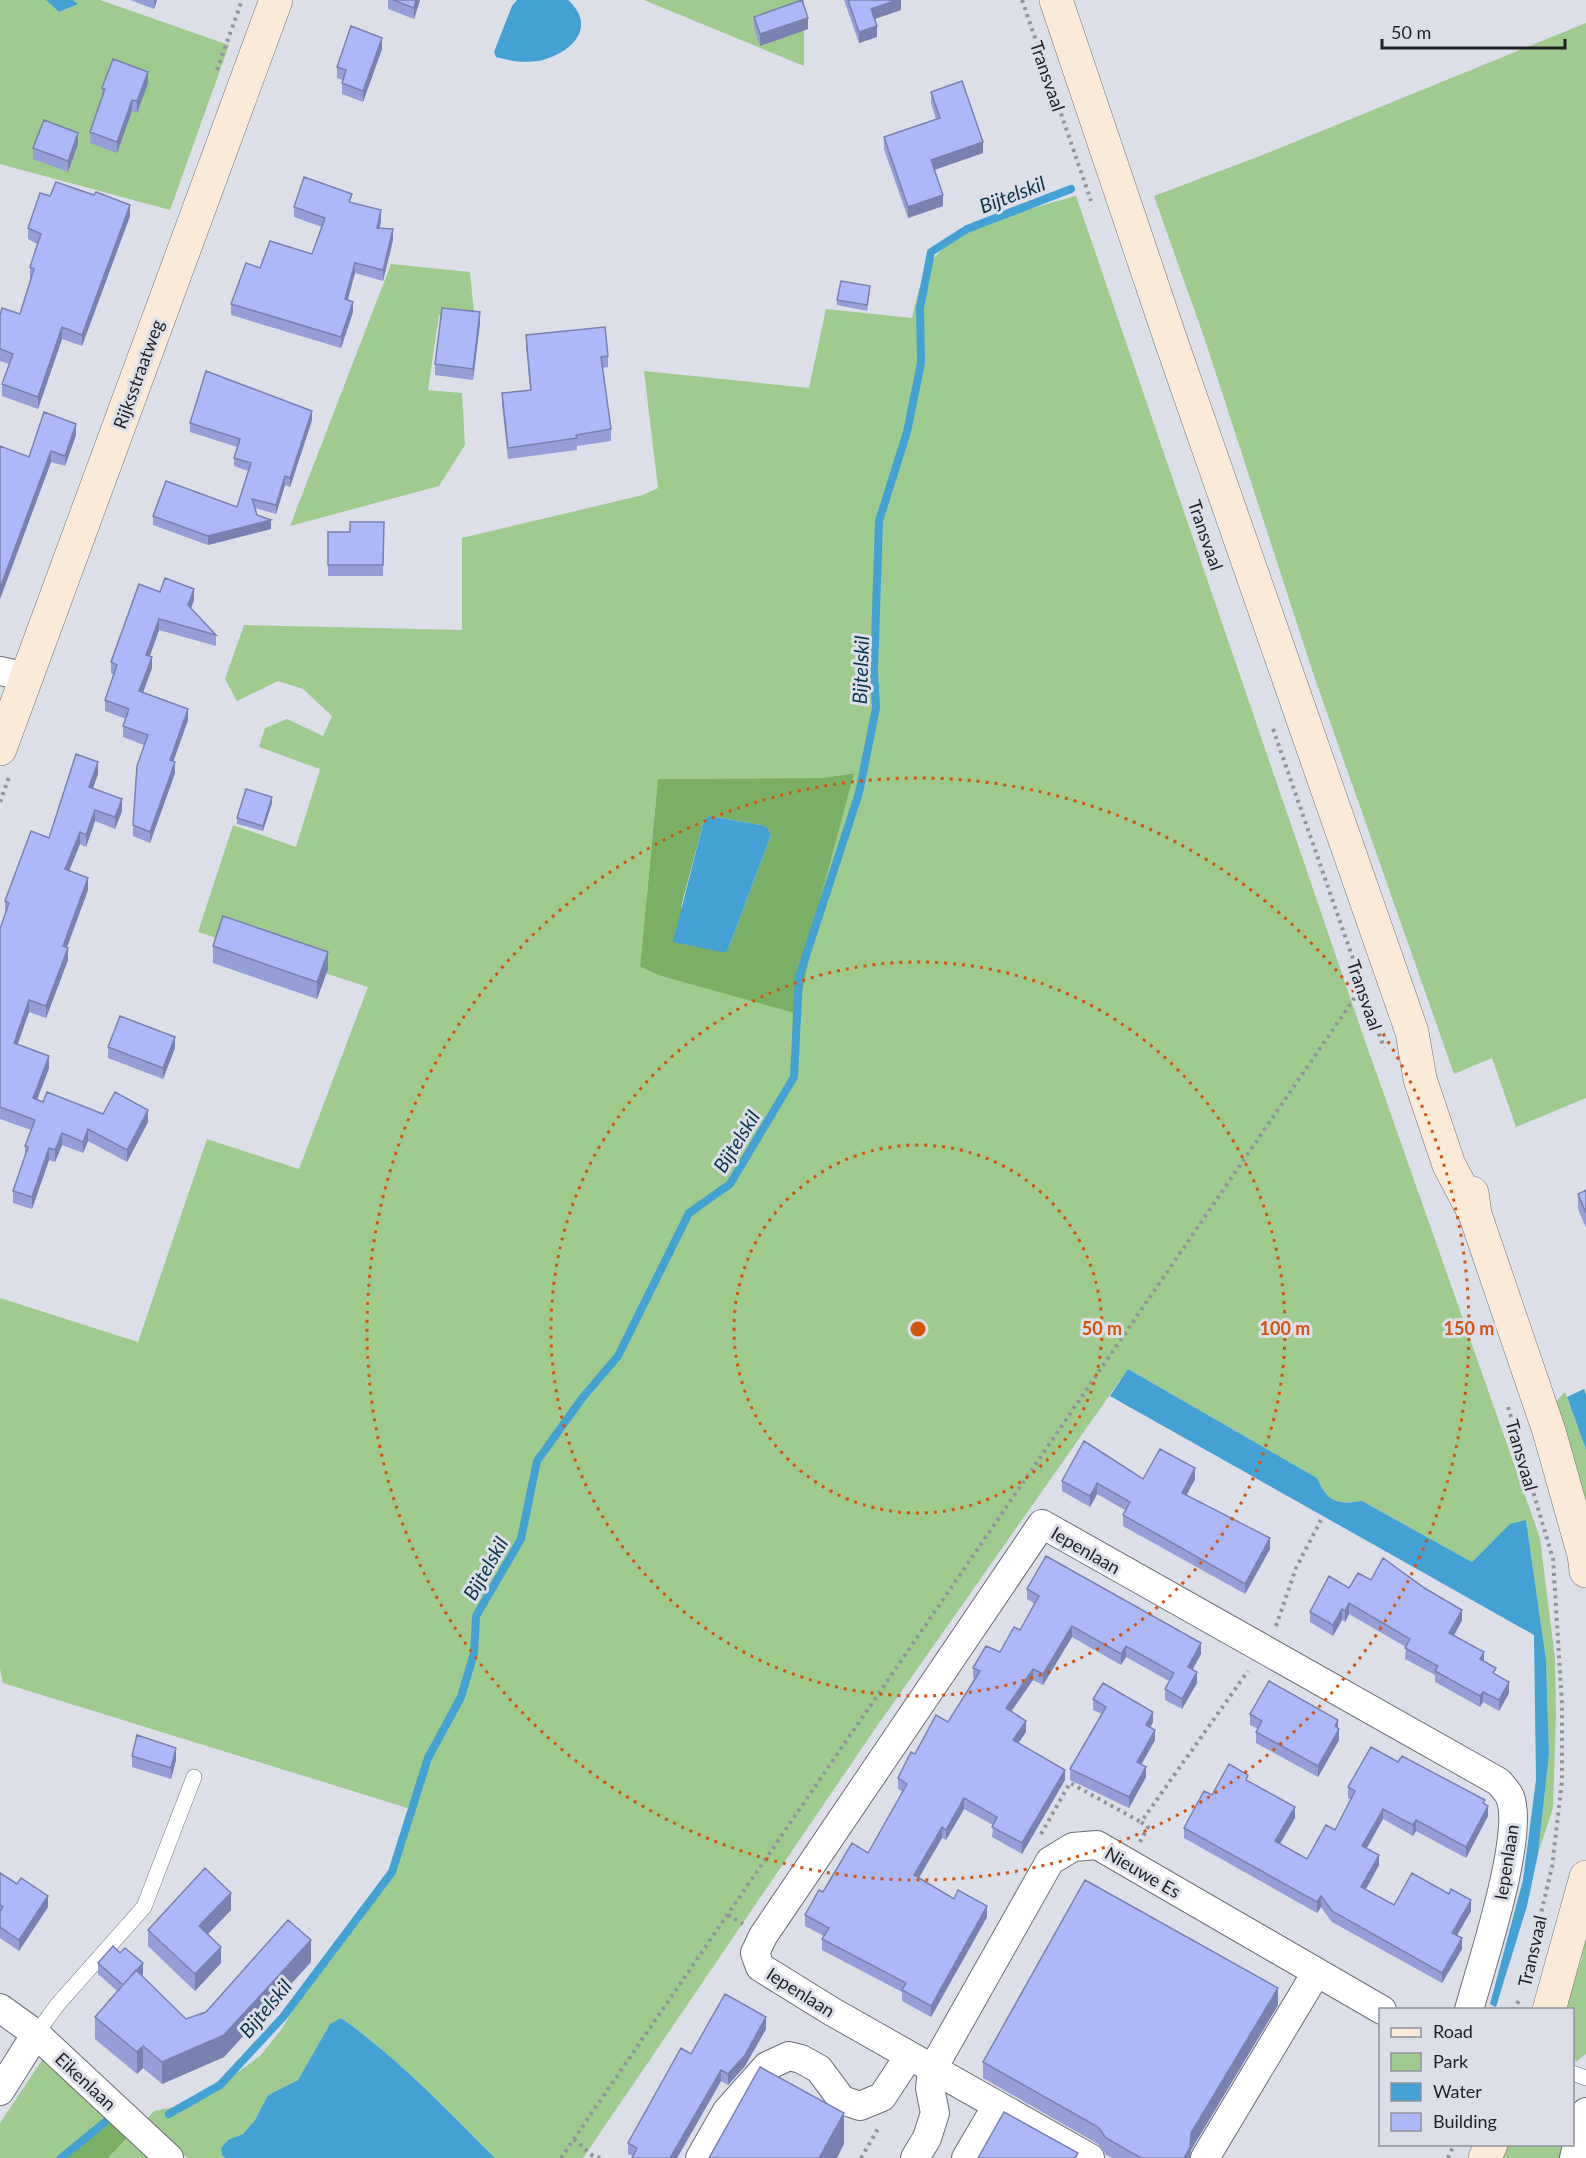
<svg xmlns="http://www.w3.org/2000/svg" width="1586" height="2158" font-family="Lato,sans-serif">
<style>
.green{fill:#9fcb8f;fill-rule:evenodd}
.forest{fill:#7baf66;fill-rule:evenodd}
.water{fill:#44a1d4}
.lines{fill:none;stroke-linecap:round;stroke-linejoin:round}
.stream{stroke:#44a1d4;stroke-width:8}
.lane-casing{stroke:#6c6e77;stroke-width:16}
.street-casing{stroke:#6c6e77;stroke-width:30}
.secondary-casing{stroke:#6c6e77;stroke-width:34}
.path{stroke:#92949c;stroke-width:4;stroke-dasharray:3 4.5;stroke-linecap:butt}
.lane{stroke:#fff;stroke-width:15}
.street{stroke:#fff;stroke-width:28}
.secondary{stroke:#fbead8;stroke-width:33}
.wall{fill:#959ed6}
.shaded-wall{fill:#7981ae}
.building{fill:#adb8f9;stroke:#7981ae;stroke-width:1.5}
.ring{fill:none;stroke:#d4530e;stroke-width:3;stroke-dasharray:3 6}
.labels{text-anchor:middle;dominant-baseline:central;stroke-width:6;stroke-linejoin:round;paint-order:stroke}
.street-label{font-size:18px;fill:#1f2024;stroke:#dcdee8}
.water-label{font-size:20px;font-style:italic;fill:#0b354a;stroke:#dcdee8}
.centre{fill:#d4530e;stroke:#dcdee8;stroke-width:3}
.ring-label{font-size:18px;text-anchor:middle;font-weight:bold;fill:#d4530e;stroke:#dcdee8;stroke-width:6;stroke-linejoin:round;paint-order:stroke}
</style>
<rect width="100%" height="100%" fill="#dcdee8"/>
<path class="green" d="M 0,0 L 46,0 L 59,12 L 77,4 L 73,0 L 100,0 L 229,45 L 170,210 L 0,164 Z
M 644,0 L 804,0 L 804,66 Z
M 1586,23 L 1586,1098 L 1516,1127 L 1492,1058 L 1454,1074 L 1313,673 L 1205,340 L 1154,196 L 1265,154 Z
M 1076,196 L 1363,1035 L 1540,1538 L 1555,1659 L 1556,1714 L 1553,1808 L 1538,1854 L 1549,1754 L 1546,1660 L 1526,1521 L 1493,1541 L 1472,1562 L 1362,1501 C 1337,1505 1327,1502 1317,1478 L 1128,1369 L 875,1729 L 583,2158 L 495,2158 C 446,2109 398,2058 341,2018 L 330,2024 L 298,2080 L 268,2095 L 255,2120 L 243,2134 L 228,2140 L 221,2148 L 222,2155 L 225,2158 L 187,2158 L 146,2120 L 154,2111 L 183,2105 L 220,2085 L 260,2056 L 281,2030 L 314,1975 L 384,1886 L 404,1844 L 414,1810 L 3,1683 L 0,1669 L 0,1298 L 138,1342 L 207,1139 L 299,1169 L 368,987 L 198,932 L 233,825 L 296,847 L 320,769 L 259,747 L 265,728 L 287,719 L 323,736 L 332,716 L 303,689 L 278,681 L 237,701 L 225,679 L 244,625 L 462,630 L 462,538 L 643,495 L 658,488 L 644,371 L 809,388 L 826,309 L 912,318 C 917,297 921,274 935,257 C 962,225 1037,207 1076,196 ZM 853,773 L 822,893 L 798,1013 L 661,976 L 640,967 L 658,779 L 822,778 Z
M 391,264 L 470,272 L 475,323 L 439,315 L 428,390 L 462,393 L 465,445 L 439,486 L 290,526 Z
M 1565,1392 L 1586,1450 L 1586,1529 L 1553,1404 Z
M 1586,1932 L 1586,2054 L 1577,2061 L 1573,2060 L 1572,2010 L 1564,2010 L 1582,1958 Z
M 44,2057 L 114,2118 L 62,2158 L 0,2158 L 0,2123 Z
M 131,2134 L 150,2158 L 108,2158 Z
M 1506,2145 L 1566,2145 L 1563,2158 L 1499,2158 Z"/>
<path class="forest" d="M 854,773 L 822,893 L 798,1014 L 661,976 L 640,967 L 658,779 L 822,778 ZM 709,816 L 761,825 L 771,835 L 729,947 L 681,907 L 704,820 Z
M 114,2118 L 131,2134 L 108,2158 L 62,2158 Z"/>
<path class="water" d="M 46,0 L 73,0 L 78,4 L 59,12 Z
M 517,0 L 568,0 C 599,28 569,55 538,61 C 524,63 510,61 496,57 L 494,52 L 512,6 Z
M 709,816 L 761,825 L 767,828 L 771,835 L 729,947 L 726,952 L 722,952 L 673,942 L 704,820 Z
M 1128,1369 L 1317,1478 C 1327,1502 1338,1505 1362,1501 L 1472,1562 L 1510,1524 L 1526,1520 L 1546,1660 L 1549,1754 L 1538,1854 L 1527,1906 L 1496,2007 L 1490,2004 L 1523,1880 L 1536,1780 L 1534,1635 L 1110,1396 Z
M 1584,1389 L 1586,1395 L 1586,1450 L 1567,1397 Z
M 341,2018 C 398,2058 446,2109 495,2158 L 225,2158 L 222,2155 L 221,2148 L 228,2140 L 243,2134 L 255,2120 L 268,2095 L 298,2080 L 330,2024 Z"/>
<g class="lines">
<path class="stream" d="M 169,2114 L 220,2085 L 283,2017 L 392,1872 L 428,1758 L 461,1697 L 474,1653 L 476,1616 L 521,1539 L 537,1461 L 583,1397 L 618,1356 L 689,1213 L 730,1184 L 794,1077 L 799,977 L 859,793 L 876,708 L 874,671 L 879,521 L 907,432 L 921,363 L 920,308 L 931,252 L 967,229 L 1071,189
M 61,2158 L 105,2122"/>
<defs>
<path id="lane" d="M 36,2034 L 58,2004 L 144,1907 L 194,1777
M 1572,2073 L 1586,2078"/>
<path id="street" d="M 0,671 L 27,677
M 0,2008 L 36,2034 L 169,2158
M 0,2091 L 36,2034
M 700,2158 L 727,2111 L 767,2066 L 789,2056 L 801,2059 L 819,2069 L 842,2100 L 860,2106 L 882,2097 L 909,2056
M 915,2158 L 927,2138 L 935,2113 L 930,2088 L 932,2070 L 1050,1861 L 1073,1847 L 1097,1845 L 1382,2010
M 966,2158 L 996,2107
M 1090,2158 L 831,2011 L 760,1967 L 755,1953 L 763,1936 L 1042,1524 L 1499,1782 C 1502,1786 1508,1792 1510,1797 C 1525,1835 1481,1966 1469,2010
M 1205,2158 L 1316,1973
M 1574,2158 L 1586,2112"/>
<path id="secondary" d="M 1056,0 L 1171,341 L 1412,1032 L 1420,1079 L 1449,1165 L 1475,1214
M 0,749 L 276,0
M 1472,1193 L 1475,1214 L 1549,1431 L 1584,1555 L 1586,1571
M 1549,2010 L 1586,1877
M 1485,2158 L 1491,2144"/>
</defs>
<use href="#lane" class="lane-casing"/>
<use href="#street" class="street-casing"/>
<use href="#secondary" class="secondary-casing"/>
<path class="path" d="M 1022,0 L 1091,201
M 217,70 L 242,0
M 1273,729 L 1384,1048
M 0,802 L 10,774
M 1508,1407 L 1553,1559 L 1562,1704 L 1562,1781 L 1552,1867 L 1523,1989
M 1276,1626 L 1296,1568 L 1322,1518
M 1041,1834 L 1070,1783 L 1141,1822
M 1140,1842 L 1148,1827 L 1141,1822 L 1248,1671
M 728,1915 L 743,1924
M 1513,2010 L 1520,1999
M 574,2139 L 593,2156 L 602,2158
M 561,2158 L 1362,987
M 861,2158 L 879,2127
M 1448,2158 L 1454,2144"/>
<use href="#lane" class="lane"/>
<use href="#street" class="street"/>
<use href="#secondary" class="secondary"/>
</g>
<path class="wall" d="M 130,0 L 157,0 L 154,9 Z
M 388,0 L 420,0 L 414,19 L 388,9 Z
M 844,0 L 901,0 L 901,10 L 875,19 L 877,37 L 859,43 Z
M 754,17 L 808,29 L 760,46 L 754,28 Z
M 382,49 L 363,102 L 342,94 L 342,83 L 343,80 L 337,78 L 337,67 Z
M 148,83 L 137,113 L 132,111 L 117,153 L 90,143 L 90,132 L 102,99 L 102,88 Z
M 931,92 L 983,153 L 934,170 L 943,206 L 908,218 L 884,149 L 884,137 L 936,119 L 931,103 Z
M 78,144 L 68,172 L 33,159 L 33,148 Z
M 50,196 L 130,216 L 82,346 L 62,339 L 38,409 L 2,396 L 2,384 L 9,364 L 0,361 L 0,315 L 20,314 L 31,279 L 30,278 L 30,267 L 37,244 L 28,239 L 28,228 Z
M 352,202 L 381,221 L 380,228 L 393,240 L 383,281 L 355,273 L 347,300 L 353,312 L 341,348 L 231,315 L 231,304 L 260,268 L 312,254 L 322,227 L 294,217 L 294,207 Z
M 870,292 L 867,311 L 837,305 L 837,300 Z
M 480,323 L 473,380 L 435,375 L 435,364 Z
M 526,335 L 608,356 L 608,367 L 603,368 L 611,429 L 611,441 L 577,446 L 577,450 L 508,459 L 502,405 L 502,393 L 530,390 L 526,347 Z
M 312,420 L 290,487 L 285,485 L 276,514 L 255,508 L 257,515 L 271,529 L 208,545 L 153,525 L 153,516 L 237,507 L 248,471 L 234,466 L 234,458 L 237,447 L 190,432 L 190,423 Z
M 76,435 L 65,466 L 51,462 L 0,599 L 0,446 L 29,457 Z
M 384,522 L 383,576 L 328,576 L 328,532 L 350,532 Z
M 160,592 L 194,600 L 191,608 L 216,635 L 216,646 L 159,630 L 150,656 L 152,668 L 143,693 L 188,720 L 173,761 L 175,773 L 150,843 L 133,836 L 133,825 L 144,745 L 123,737 L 123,726 L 126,719 L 105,711 L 105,700 L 114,675 L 111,673 L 111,662 Z
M 98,774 L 93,788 L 122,811 L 115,829 L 95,821 L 86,847 L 80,844 L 69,871 L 88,890 L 67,947 L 68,960 L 46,1018 L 29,1012 L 17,1044 L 49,1068 L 37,1100 L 43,1102 L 103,1114 L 148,1122 L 127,1162 L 88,1141 L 83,1153 L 62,1145 L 55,1162 L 49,1160 L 32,1209 L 13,1203 L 13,1191 L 25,1156 L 25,1146 L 31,1130 L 0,1119 L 0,929 L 5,914 L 5,901 L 49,838 Z
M 272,803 L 263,831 L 237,824 L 237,818 Z
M 213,946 L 328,969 L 317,999 L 213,963 Z
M 108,1047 L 175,1048 L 163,1079 L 108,1058 Z
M 1586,1190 L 1586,1228 L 1578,1209 L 1578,1194 Z
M 1143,1479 L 1195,1479 L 1186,1495 L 1270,1549 L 1245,1594 L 1123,1526 L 1123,1515 L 1125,1510 L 1097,1494 L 1090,1507 L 1062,1491 L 1062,1481 Z
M 1371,1580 L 1462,1620 L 1454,1636 L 1484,1661 L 1496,1675 L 1509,1693 L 1499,1711 L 1483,1702 L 1480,1707 L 1435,1682 L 1435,1675 L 1405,1659 L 1406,1647 L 1349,1614 L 1345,1622 L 1342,1620 L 1333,1636 L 1310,1622 L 1310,1612 L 1349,1588 Z
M 1027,1589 L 1201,1654 L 1192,1670 L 1197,1683 L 1182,1709 L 1165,1700 L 1165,1689 L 1169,1681 L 1126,1657 L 1121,1665 L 1072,1637 L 1043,1685 L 1033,1680 L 1011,1711 L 1026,1732 L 1018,1743 L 1065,1780 L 1022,1854 L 992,1837 L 993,1825 L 964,1809 L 946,1840 L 942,1838 L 919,1878 L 987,1917 L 931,2017 L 902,2001 L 902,1992 L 822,1950 L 822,1939 L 824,1936 L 805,1926 L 805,1915 L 823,1892 L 868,1853 L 903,1792 L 898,1789 L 898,1778 L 915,1754 L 948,1722 L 975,1679 L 973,1678 L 973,1668 L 1000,1652 L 1020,1630 L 1035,1604 L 1027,1599 Z
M 1093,1699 L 1153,1722 L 1150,1727 L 1155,1740 L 1141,1765 L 1146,1777 L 1129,1808 L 1070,1780 L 1070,1769 L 1102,1714 L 1093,1710 Z
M 1250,1714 L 1338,1728 L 1339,1740 L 1318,1777 L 1256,1743 L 1256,1732 L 1258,1729 L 1250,1725 Z
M 132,1756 L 176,1760 L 171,1779 L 132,1767 Z
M 1398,1762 L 1485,1804 L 1488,1816 L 1466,1858 L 1416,1831 L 1413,1836 L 1383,1819 L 1366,1848 L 1379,1865 L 1366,1889 L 1394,1905 L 1471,1911 L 1457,1935 L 1462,1949 L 1442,1983 L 1332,1922 L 1321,1907 L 1317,1913 L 1184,1838 L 1184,1828 L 1212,1795 L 1248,1782 L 1295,1818 L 1280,1844 L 1307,1859 L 1335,1830 L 1351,1800 L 1348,1798 L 1348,1787 Z
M 0,1873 L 48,1907 L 19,1951 L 0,1938 Z
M 231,1910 L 208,1934 L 221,1963 L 195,1991 L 148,1946 L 148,1930 Z
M 311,1962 L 224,2057 L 162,2084 L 143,2068 L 137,2074 L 95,2039 L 95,2017 L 117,1991 L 98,1974 L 98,1963 L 143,1975 L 142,1976 L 186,2019 L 206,2012 Z
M 1278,2005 L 1191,2150 L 1190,2158 L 1112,2158 L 1106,2155 L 1098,2144 L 983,2078 L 983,2062 Z
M 766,2029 L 745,2066 L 728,2085 L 721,2081 L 677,2158 L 632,2158 L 633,2156 L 628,2154 L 628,2143 L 691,2054 Z"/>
<path class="shaded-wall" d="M 154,0 L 157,0 L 154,9 Z
M 416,0 L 420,0 L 414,19 L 414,8 Z
M 897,0 L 901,0 L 901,10 L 871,20 L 871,9 Z
M 808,18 L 808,29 L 760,46 L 760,34 Z
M 877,26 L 877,37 L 859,43 L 859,32 Z
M 382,38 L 382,49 L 363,102 L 363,91 Z
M 148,72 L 148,83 L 137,113 L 137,101 Z
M 132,100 L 132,111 L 117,153 L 117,142 Z
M 78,133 L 78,144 L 68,172 L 68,161 Z
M 983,142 L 983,153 L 931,171 L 931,160 Z
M 943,195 L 943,206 L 908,218 L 908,207 Z
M 130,205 L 130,216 L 82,346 L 82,335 Z
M 381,210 L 381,221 L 377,238 L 377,228 Z
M 393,229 L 393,240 L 383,281 L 383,270 Z
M 355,263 L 355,273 L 345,310 L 345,299 Z
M 353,302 L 353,312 L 341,348 L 341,337 Z
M 480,312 L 480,323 L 473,380 L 473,369 Z
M 62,327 L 62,339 L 38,409 L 38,397 Z
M 312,411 L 312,420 L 290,487 L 290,478 Z
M 76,424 L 76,435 L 65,466 L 65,456 Z
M 51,451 L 51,462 L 0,599 L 0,588 Z
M 285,476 L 285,485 L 276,514 L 276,505 Z
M 271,520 L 271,529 L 208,545 L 208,536 Z
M 194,589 L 194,600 L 188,616 L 188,605 Z
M 159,619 L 159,630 L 146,666 L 146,655 Z
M 152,657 L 152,668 L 139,703 L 139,691 Z
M 188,709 L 188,720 L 170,771 L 170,760 Z
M 98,762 L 98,774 L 89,799 L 89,787 Z
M 175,762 L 175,773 L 150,843 L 150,832 Z
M 272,797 L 272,803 L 263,831 L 263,826 Z
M 122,799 L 122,811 L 115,829 L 115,817 Z
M 95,810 L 95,821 L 86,847 L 86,835 Z
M 80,832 L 80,844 L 65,881 L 65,869 Z
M 88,878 L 88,890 L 63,958 L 63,946 Z
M 68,948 L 68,960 L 46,1018 L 46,1006 Z
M 328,952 L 328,969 L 317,999 L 317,982 Z
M 29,1000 L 29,1012 L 14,1055 L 14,1043 Z
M 175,1037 L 175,1048 L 163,1079 L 163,1068 Z
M 49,1056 L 49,1068 L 33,1110 L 33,1098 Z
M 148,1110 L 148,1122 L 127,1162 L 127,1150 Z
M 88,1129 L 88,1141 L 83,1153 L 83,1142 Z
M 62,1133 L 62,1145 L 55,1162 L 55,1150 Z
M 49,1148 L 49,1160 L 32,1209 L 32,1197 Z
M 1195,1468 L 1195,1479 L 1182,1504 L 1182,1493 Z
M 1097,1483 L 1097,1494 L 1090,1507 L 1090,1496 Z
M 1270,1538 L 1270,1549 L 1245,1594 L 1245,1584 Z
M 1349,1603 L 1349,1614 L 1345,1622 L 1345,1611 Z
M 1342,1609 L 1342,1620 L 1333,1636 L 1333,1625 Z
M 1462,1610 L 1462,1620 L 1449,1644 L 1449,1633 Z
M 1072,1626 L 1072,1637 L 1043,1685 L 1043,1674 Z
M 1201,1643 L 1201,1654 L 1188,1678 L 1188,1667 Z
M 1126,1646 L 1126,1657 L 1121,1665 L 1121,1654 Z
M 1484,1652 L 1484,1663 L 1480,1659 Z
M 1033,1669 L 1033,1680 L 1006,1719 L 1006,1708 Z
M 1197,1672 L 1197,1683 L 1182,1709 L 1182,1699 Z
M 1509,1682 L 1509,1693 L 1499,1711 L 1499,1700 Z
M 1483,1692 L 1483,1702 L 1480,1707 L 1480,1696 Z
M 1153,1712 L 1153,1722 L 1146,1735 L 1146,1725 Z
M 1338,1720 L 1338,1731 L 1339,1729 L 1339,1740 L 1318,1777 L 1318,1766 Z
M 1026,1721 L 1026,1732 L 1013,1751 L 1013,1740 Z
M 1155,1730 L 1155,1740 L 1137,1772 L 1137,1762 Z
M 176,1748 L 176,1760 L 171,1779 L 171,1768 Z
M 1146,1767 L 1146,1777 L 1129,1808 L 1129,1797 Z
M 1065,1770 L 1065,1780 L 1022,1854 L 1022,1843 Z
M 964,1798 L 964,1809 L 946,1840 L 946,1830 Z
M 1488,1806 L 1488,1816 L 1466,1858 L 1466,1847 Z
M 1295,1807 L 1295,1818 L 1275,1852 L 1275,1841 Z
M 1383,1809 L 1383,1819 L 1362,1857 L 1362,1846 Z
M 1416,1820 L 1416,1831 L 1413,1836 L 1413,1825 Z
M 942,1827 L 942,1838 L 914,1886 L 914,1875 Z
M 1379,1855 L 1379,1865 L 1361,1898 L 1361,1887 Z
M 231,1893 L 231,1910 L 199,1943 L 199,1926 Z
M 48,1896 L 48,1907 L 19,1951 L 19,1940 Z
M 1321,1896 L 1321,1907 L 1317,1913 L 1317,1902 Z
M 1471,1900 L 1471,1911 L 1452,1944 L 1452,1933 Z
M 987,1906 L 987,1917 L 931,2017 L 931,2006 Z
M 1462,1938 L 1462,1949 L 1442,1983 L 1442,1973 Z
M 311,1940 L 311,1962 L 224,2057 L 162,2084 L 162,2062 Z
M 221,1947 L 221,1963 L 195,1991 L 195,1974 Z
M 143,1963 L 143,1975 L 123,1996 L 123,1985 Z
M 1278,1988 L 1278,2005 L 1191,2150 L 1190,2158 L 1184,2158 L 1191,2133 Z
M 766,2017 L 766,2029 L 745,2066 L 728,2085 L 728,2074 Z
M 143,2046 L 143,2068 L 137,2074 L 137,2052 Z
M 721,2070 L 721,2081 L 677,2158 L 670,2158 Z
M 844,2113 L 844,2144 L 837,2158 L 819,2158 Z"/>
<path class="building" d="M 393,0 L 416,0 L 414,8 Z
M 802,0 L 808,18 L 760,34 L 754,17 Z
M 848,0 L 897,0 L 871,9 L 877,26 L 859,32 Z
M 351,26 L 382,38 L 363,91 L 342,83 L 346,70 L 337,67 Z
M 113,59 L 148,72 L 137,101 L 132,100 L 117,142 L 90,132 L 105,89 L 102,88 Z
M 962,81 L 983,142 L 931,160 L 943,195 L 908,207 L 884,137 L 940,118 L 931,92 Z
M 44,120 L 78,133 L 68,161 L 33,148 Z
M 304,177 L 352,194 L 349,202 L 381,210 L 377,228 L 393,229 L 383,270 L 355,263 L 345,299 L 353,302 L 341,337 L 231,304 L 246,263 L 260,268 L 270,241 L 312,254 L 325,218 L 294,207 Z
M 56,182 L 94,195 L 96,192 L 130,205 L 82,335 L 62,327 L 38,397 L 2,384 L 13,354 L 0,349 L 0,315 L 2,308 L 20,314 L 34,269 L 30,267 L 41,234 L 28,228 L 40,193 L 50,196 Z
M 841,281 L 870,286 L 867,305 L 837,300 Z
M 442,308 L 480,312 L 473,369 L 435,364 Z
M 605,327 L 608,356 L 601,357 L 611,429 L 576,435 L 577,438 L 508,448 L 502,393 L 531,390 L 526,335 Z
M 206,371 L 312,411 L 290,478 L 285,476 L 276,505 L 252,499 L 257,515 L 271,520 L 208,536 L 153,516 L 166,481 L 237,507 L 251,463 L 234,458 L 240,439 L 190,423 Z
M 44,412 L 76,424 L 65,456 L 51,451 L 0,588 L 0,446 L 29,457 Z
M 350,522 L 384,522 L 383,565 L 328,565 L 328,532 L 350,532 Z
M 165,578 L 194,589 L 188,605 L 216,635 L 159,619 L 146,655 L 152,657 L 139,691 L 188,709 L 170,760 L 175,762 L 150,832 L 133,825 L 137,766 L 148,735 L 123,726 L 129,709 L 105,700 L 117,665 L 111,662 L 139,584 L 160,592 Z
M 76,754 L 98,762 L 89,787 L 122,799 L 115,817 L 95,810 L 86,835 L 80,832 L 65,869 L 88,878 L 63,946 L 68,948 L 46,1006 L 29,1000 L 14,1043 L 49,1056 L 33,1098 L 43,1102 L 47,1092 L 103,1114 L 115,1092 L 148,1110 L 127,1150 L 88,1129 L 83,1142 L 62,1133 L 55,1150 L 49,1148 L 32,1197 L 13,1191 L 28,1147 L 25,1146 L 35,1120 L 0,1107 L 0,929 L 9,903 L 5,901 L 31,831 L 49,838 Z
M 246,789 L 272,797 L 263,826 L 237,818 Z
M 223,916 L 328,952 L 317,982 L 213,946 Z
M 120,1016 L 175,1037 L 163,1068 L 108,1047 Z
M 1586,1190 L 1586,1213 L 1578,1194 Z
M 1084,1441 L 1143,1479 L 1160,1449 L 1195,1468 L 1182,1493 L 1270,1538 L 1245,1584 L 1123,1515 L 1130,1502 L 1097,1483 L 1090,1496 L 1062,1481 Z
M 1046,1556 L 1201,1643 L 1188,1667 L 1197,1672 L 1182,1699 L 1165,1689 L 1174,1673 L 1126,1646 L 1121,1654 L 1072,1626 L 1043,1674 L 1033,1669 L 1006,1708 L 1026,1721 L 1013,1740 L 1065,1770 L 1022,1843 L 992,1827 L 997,1817 L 964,1798 L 946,1830 L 942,1827 L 914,1875 L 954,1899 L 958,1890 L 987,1906 L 931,2006 L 902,1990 L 906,1983 L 822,1939 L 829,1928 L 805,1915 L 819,1890 L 823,1892 L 852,1843 L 868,1853 L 907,1784 L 898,1778 L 911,1752 L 915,1754 L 936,1715 L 948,1722 L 980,1671 L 973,1668 L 986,1646 L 1000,1652 L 1014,1627 L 1020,1630 L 1039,1596 L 1027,1589 Z
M 1383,1558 L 1426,1589 L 1462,1610 L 1449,1633 L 1484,1652 L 1480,1659 L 1496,1668 L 1493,1673 L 1509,1682 L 1499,1700 L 1483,1692 L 1480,1696 L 1435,1671 L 1438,1666 L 1405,1648 L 1410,1639 L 1349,1603 L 1345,1611 L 1342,1609 L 1333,1625 L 1310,1612 L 1329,1576 L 1349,1588 L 1358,1573 L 1371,1580 Z
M 1269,1681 L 1338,1720 L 1335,1726 L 1339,1729 L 1318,1766 L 1256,1732 L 1262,1721 L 1250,1714 Z
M 1103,1683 L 1153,1712 L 1146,1725 L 1155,1730 L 1137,1762 L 1146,1767 L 1129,1797 L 1070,1769 L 1106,1707 L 1093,1699 Z
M 137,1735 L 176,1748 L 171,1768 L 132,1756 Z
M 1371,1747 L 1398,1762 L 1402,1756 L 1485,1800 L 1483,1803 L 1488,1806 L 1466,1847 L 1416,1820 L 1413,1825 L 1383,1809 L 1362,1846 L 1379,1855 L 1361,1887 L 1394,1905 L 1412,1873 L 1449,1894 L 1451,1889 L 1471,1900 L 1452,1933 L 1462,1938 L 1442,1973 L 1332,1911 L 1321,1896 L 1317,1902 L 1184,1828 L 1204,1791 L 1212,1795 L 1229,1764 L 1248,1775 L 1246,1780 L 1295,1807 L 1275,1841 L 1307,1859 L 1326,1825 L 1335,1830 L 1355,1791 L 1348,1787 Z
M 205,1868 L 231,1893 L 199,1926 L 221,1947 L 195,1974 L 148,1930 Z
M 0,1873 L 17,1884 L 21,1878 L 48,1896 L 19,1940 L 0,1927 L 0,1911 L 3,1907 L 0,1905 Z
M 1085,1880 L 1278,1988 L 1191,2133 L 1190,2147 L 1184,2158 L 1141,2158 L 1106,2138 L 1098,2127 L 983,2062 Z
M 288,1920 L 311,1940 L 224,2035 L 162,2062 L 143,2046 L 137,2052 L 95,2017 L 136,1970 L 186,2019 L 206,2012 Z
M 113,1946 L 120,1953 L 125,1948 L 143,1963 L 123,1985 L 98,1963 Z
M 725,1994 L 766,2017 L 745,2055 L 728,2074 L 721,2070 L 670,2158 L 632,2158 L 637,2148 L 628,2143 L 681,2048 L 691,2054 Z
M 760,2067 L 844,2113 L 819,2158 L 709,2158 Z
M 1004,2112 L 1078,2153 L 1075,2158 L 978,2158 Z"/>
<g class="ring">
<circle cx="918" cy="1329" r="184"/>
<circle cx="918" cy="1329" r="367"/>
<circle cx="918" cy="1329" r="551"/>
</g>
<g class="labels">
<g class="street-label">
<text transform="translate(1048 76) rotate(71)">Transvaal</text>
<text transform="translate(138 374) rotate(-70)">Rijksstraatweg</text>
<text transform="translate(1206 535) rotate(71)">Transvaal</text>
<text transform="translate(1365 995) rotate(71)">Transvaal</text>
<text transform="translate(1522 1455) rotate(74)">Transvaal</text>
<text transform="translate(1086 1550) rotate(30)">Iepenlaan</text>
<text transform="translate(1506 1862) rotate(-81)">Iepenlaan</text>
<text transform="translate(1143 1872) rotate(30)">Nieuwe Es</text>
<text transform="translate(1532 1951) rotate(-77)">Transvaal</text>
<text transform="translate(801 1992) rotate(32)">Iepenlaan</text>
<text transform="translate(86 2081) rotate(43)">Eikenlaan</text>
</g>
<g class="water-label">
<text transform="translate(1012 194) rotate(-21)">Bijtelskil</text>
<text transform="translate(860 670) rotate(-88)">Bijtelskil</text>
<text transform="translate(736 1141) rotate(-58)">Bijtelskil</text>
<text transform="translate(485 1568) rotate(-60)">Bijtelskil</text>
<text transform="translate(265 2008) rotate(-50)">Bijtelskil</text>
</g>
</g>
<circle cx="918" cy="1329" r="9" class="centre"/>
<g class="ring-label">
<text x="1102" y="1335">50 m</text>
<text x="1285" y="1335">100 m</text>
<text x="1469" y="1335">150 m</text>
</g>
<rect x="1379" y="2008" width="195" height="138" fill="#dcdee8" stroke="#90929a" stroke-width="1.5"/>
<rect x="1391" y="2028" width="30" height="9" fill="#fbead8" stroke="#90929a" stroke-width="1.5"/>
<text x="1433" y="2038" font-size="18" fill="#1f2024">Road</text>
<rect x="1391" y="2053" width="30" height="18" fill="#9fcb8f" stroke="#90929a" stroke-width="1.5"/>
<text x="1433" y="2068" font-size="18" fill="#1f2024">Park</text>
<rect x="1391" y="2083" width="30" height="18" fill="#44a1d4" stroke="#90929a" stroke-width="1.5"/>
<text x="1433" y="2098" font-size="18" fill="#1f2024">Water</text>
<rect x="1391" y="2113" width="30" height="18" fill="#adb8f9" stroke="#90929a" stroke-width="1.5"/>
<text x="1433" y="2128" font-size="18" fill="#1f2024">Building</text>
<path d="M1382 39v9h183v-9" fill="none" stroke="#1f2024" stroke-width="3"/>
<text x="1391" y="39" font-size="18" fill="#1f2024" stroke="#dcdee8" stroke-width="4.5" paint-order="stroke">50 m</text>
</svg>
